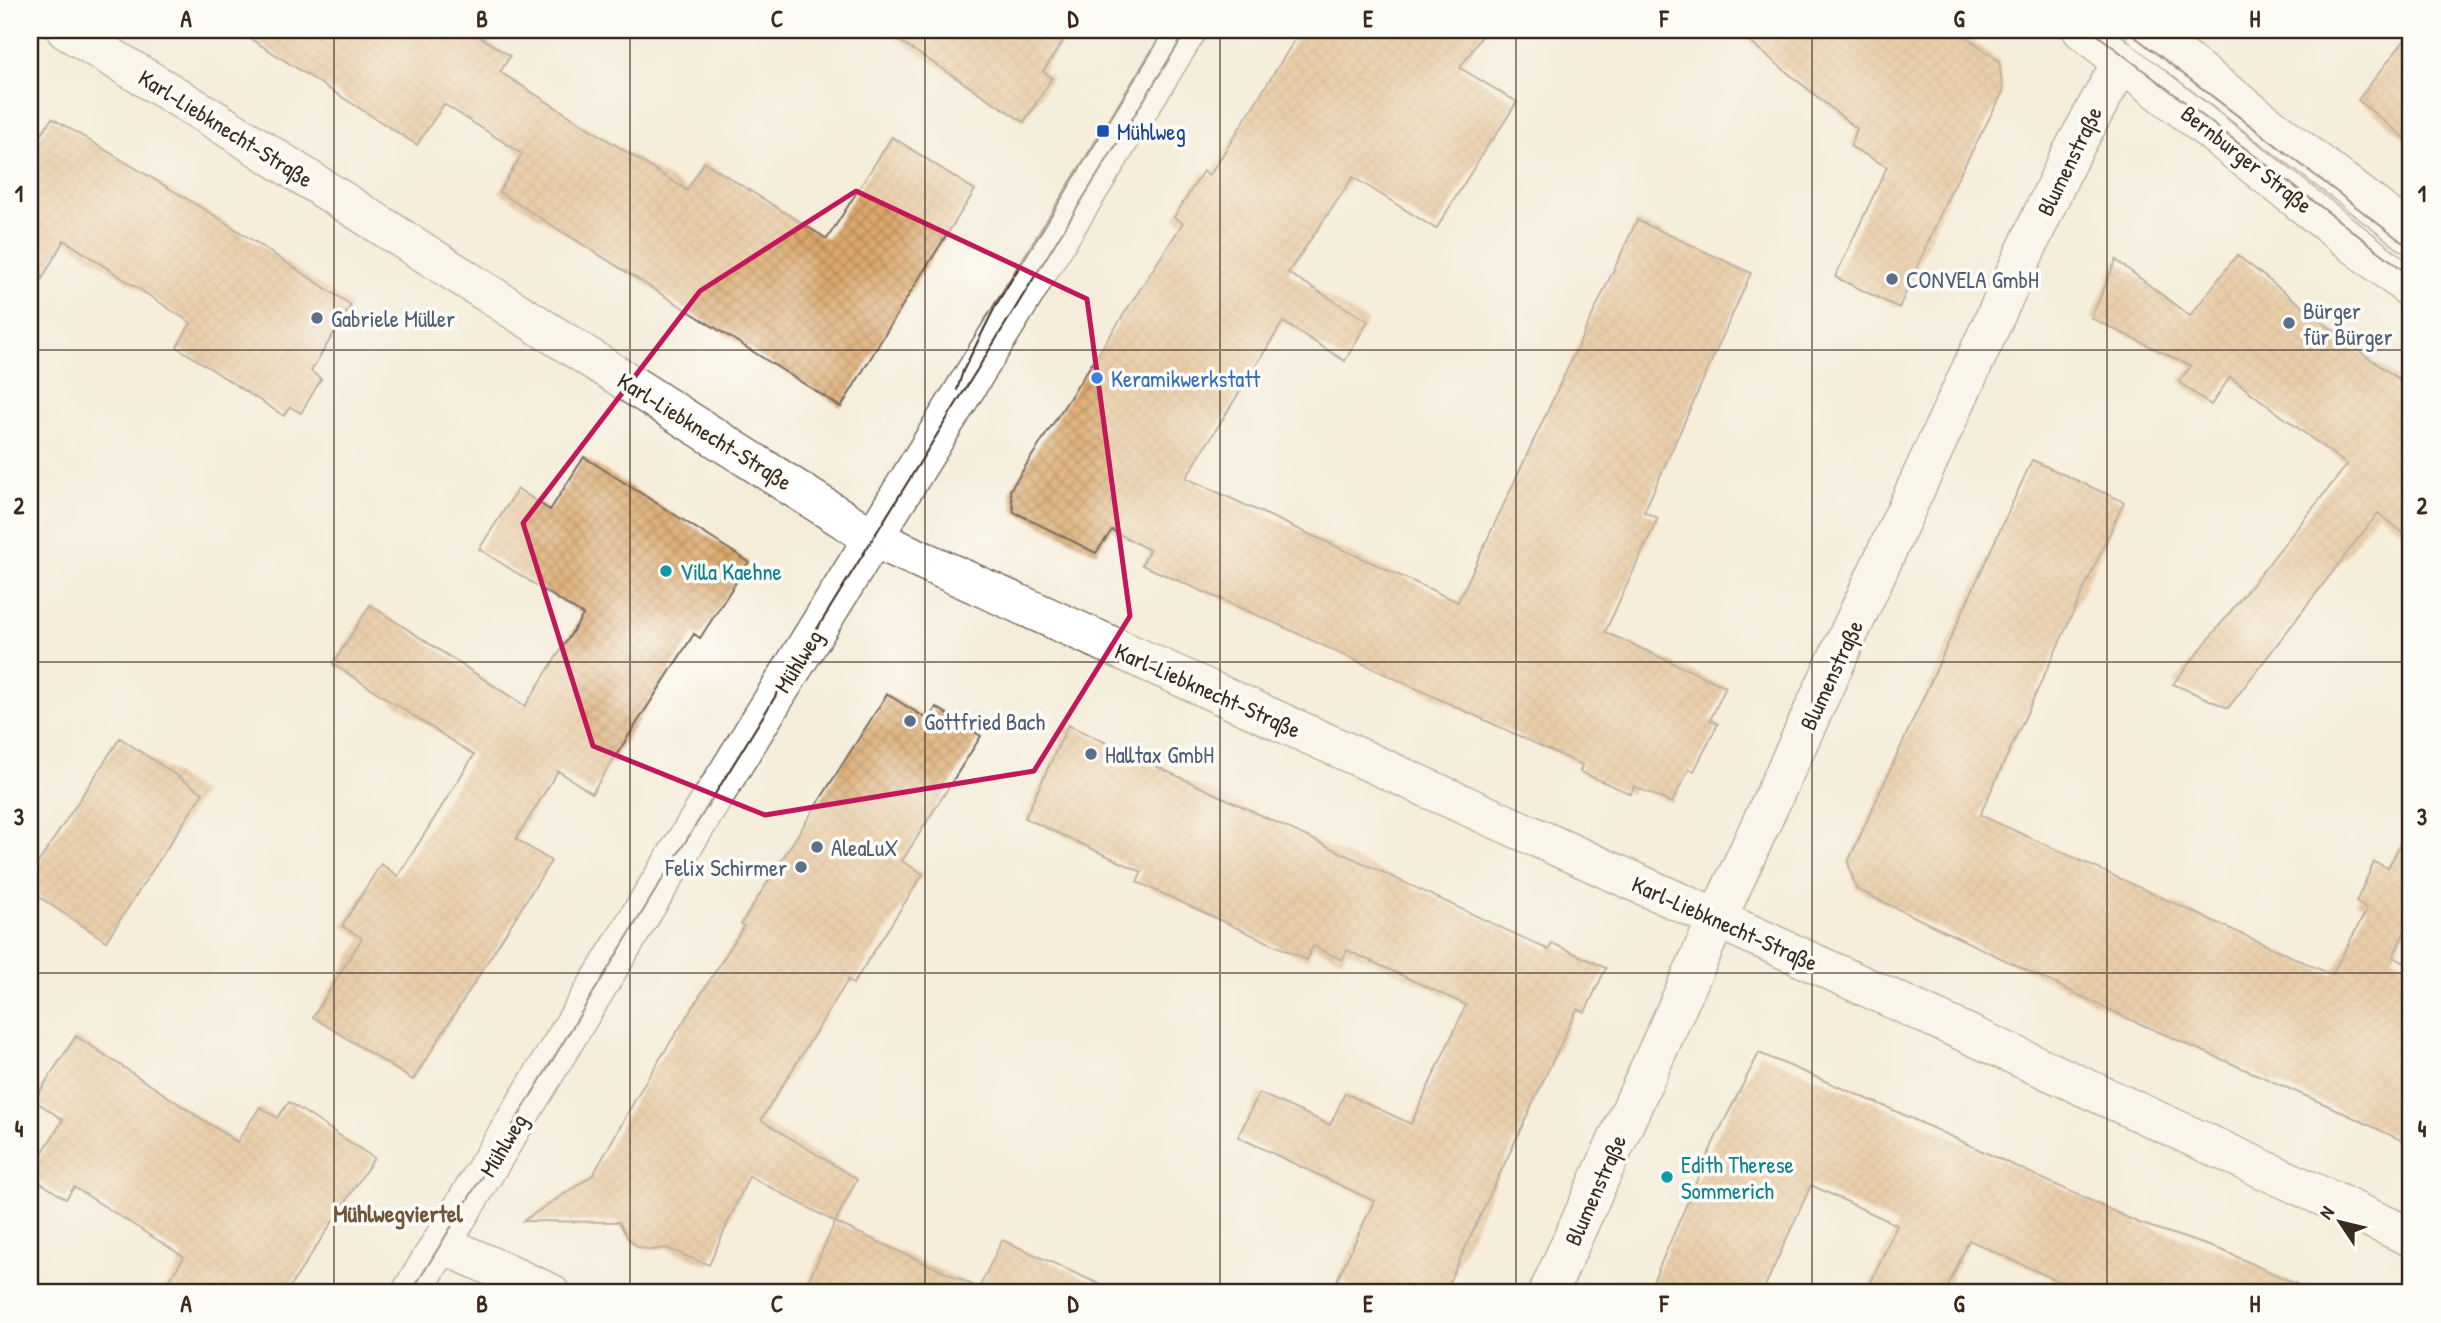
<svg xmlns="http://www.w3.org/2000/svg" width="2441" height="1323" font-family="'Patrick Hand',sans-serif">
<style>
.building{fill:url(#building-cross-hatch)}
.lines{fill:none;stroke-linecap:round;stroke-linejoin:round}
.minor-casing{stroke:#7c6e60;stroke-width:41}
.minor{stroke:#fff;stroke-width:38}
.tram{stroke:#3b2a1e;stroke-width:2}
.marked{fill:none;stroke:#c2185b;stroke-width:5;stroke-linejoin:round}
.grid{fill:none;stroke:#3b2a1e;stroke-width:2;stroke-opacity:0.55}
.transit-dot{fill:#1a4fb4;stroke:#fdfcf7;stroke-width:2.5}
.service-dot{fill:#5c6f8a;stroke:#fdfcf7;stroke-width:2.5}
.shop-dot{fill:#3f7fe0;stroke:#fdfcf7;stroke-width:2.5}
.culture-dot{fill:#0f9aa8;stroke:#fdfcf7;stroke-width:2.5}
.labels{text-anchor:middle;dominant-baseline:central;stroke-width:7;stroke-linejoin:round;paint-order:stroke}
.street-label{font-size:23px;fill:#3b2a1e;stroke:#fdfcf7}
.transit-label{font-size:23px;fill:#164399;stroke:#fdfcf7;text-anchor:start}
.service-label{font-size:23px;fill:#4e5e75;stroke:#fdfcf7;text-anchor:start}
.shop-label{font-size:23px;fill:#366cbe;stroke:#fdfcf7;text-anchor:start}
.culture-label{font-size:23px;fill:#0d838f;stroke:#fdfcf7;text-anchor:start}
.neighbourhood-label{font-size:24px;font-weight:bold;fill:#735639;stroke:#fdfcf7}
.neatline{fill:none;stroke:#3b2a1e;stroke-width:2.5}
.grid-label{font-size:23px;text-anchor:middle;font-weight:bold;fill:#3b2a1e}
</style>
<defs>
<pattern id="building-cross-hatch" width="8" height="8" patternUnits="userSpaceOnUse" patternTransform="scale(1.75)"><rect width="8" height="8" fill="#dba86c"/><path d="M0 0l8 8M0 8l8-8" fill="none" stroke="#b38958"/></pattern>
</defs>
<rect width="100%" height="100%" fill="#fdfcf7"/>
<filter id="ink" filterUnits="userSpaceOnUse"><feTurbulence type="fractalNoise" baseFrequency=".0143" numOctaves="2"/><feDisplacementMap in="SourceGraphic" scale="14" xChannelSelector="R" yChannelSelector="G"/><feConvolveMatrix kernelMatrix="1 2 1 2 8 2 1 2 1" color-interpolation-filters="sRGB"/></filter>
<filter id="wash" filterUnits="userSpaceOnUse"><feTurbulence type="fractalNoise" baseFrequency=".00686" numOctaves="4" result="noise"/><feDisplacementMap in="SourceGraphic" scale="28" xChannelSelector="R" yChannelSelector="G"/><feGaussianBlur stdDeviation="1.57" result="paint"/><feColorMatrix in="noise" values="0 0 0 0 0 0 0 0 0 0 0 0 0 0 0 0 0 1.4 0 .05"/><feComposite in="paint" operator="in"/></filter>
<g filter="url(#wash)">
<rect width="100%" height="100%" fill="#f5edda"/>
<g id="blocks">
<path class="building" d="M 237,30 L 469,30 L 510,56 L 500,72 L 687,190 L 704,162 L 827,239 L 892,137 L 975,190 L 910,293 L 841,407 L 499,192 L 522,154 L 444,104 L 417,145 Z
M 883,30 L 1071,30 L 1043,71 L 1052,78 L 1024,122 Z
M 1301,30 L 1486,30 L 1460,68 L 1517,102 L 1492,141 L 1491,140 L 1436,229 L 1353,177 L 1288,273 L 1368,321 L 1345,361 L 1283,322 L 1186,478 L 1458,602 L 1637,220 L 1751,273 L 1644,512 L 1658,518 L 1605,632 L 1726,687 L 1710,720 L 1718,724 L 1694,771 L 1689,769 L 1672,803 L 1634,786 L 1631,794 L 1580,772 L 1582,765 L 1266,619 L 1142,565 L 1149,550 L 1112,530 L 1096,553 L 1014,512 L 1010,490 L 1183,223 L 1174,217 L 1203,171 L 1210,175 Z
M 1735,30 L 1957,30 L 1999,61 L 2003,92 L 1949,195 L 1899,308 L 1835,277 L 1887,167 L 1850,146 L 1857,129 Z
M 2411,32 L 2411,143 L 2358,100 Z
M 52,118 L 217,217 L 351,305 L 311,371 L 321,379 L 301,413 L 290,407 L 284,416 L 177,347 L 191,323 L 64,240 L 30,300 L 30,151 Z
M 2237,255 L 2362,353 L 2411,388 L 2411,539 L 2378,513 L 2228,708 L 2173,684 L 2347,465 L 2230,377 L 2211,405 L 2179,382 L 2191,366 L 2091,318 L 2116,260 L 2190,316 Z
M 584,457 L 749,562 L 700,638 L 694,634 L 592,793 L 558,771 L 516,839 L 551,861 L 413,1080 L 313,1017 L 362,938 L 342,926 L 381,864 L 398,876 L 474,755 L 333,664 L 370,605 L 525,706 L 583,615 L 479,549 L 518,489 L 550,510 Z
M 2032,460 L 2124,502 L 1980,815 L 2332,975 L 2367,909 L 2356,902 L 2374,862 L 2388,868 L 2411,824 L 2411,935 L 2405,931 L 2393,957 L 2411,966 L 2411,1145 L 2329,1106 L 2129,1019 L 1856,889 L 1848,862 Z
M 887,694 L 929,720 L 936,707 L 981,736 L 902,861 L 923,874 L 853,984 L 848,980 L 761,1120 L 857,1179 L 835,1222 L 749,1176 L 709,1265 L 666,1248 L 652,1250 L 638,1247 L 628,1238 L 619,1222 L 523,1221 L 593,1175 L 644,1084 L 744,926 L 741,924 Z
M 1068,725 L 1549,950 L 1552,943 L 1606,968 L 1585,1012 L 1577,1009 L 1444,1293 L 1368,1293 L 1337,1280 L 1374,1201 L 1238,1137 L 1259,1093 L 1330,1125 L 1345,1093 L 1411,1124 L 1466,1005 L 1347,950 L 1342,960 L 1313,946 L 1307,960 L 1137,882 L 1142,872 L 1025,818 Z
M 120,738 L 203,793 L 106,941 L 30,891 L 30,875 Z
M 76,1036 L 237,1142 L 260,1107 L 277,1118 L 289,1102 L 374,1158 L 286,1293 L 161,1293 L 184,1257 L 74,1187 L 66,1199 L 30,1176 L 30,1172 L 63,1120 L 34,1100 Z
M 1759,1053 L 1891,1109 L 2139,1223 L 2224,1251 L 2316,1293 L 2084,1293 L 1969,1240 L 1945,1293 L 1866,1293 L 1897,1225 L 1811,1185 L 1762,1293 L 1648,1293 L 1714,1141 Z
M 835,1222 L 979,1288 L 1002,1240 L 1119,1293 L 803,1293 Z"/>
</g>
</g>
<g filter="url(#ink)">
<use href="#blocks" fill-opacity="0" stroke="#7c6e60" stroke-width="2"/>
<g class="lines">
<defs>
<path id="minor" d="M 66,30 L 212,118 L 873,538 L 1768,942 L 2411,1237
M 2082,30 L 2411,289
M 2145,30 L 2411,234
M 442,1244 L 550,1293
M 411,1293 L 660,883 L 1187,30
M 1548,1293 L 1717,919 L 2067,161 L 2122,61"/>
</defs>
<use href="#minor" class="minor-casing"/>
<use href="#minor" class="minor"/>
<path class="tram" d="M 2091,30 L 2411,276
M 2126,30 L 2411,249
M 957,390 L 963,371 L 996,305 L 1165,30
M 411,1293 L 660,883 L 1187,30"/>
</g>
</g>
<path d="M0 0H2441V1323H0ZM 856,191 L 1087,299 L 1130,616 L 1034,771 L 765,815 L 593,746 L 523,523 L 700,291 Z" fill="#f5edda" fill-opacity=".55" fill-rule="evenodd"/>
<path class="marked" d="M 856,191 L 1087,299 L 1130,616 L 1034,771 L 765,815 L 593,746 L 523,523 L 700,291 Z"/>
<path class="grid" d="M 334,30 L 334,1293M 630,30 L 630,1293M 925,30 L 925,1293M 1220,30 L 1220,1293M 1516,30 L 1516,1293M 1812,30 L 1812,1293M 2107,30 L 2107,1293M 30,350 L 2411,350M 30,662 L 2411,662M 30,973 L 2411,973"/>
<rect class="transit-dot" x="1096" y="124" width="14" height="14" rx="3.5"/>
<g class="service-dot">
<circle cx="1892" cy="279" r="7"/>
<circle cx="317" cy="318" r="7"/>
<circle cx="2289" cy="323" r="7"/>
<circle cx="910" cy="721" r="7"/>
<circle cx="1091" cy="754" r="7"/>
<circle cx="817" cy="847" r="7"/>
<circle cx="801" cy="867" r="7"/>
</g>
<circle class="shop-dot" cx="1097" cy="378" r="7"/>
<g class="culture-dot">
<circle cx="666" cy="571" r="7"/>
<circle cx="1667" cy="1177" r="7"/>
</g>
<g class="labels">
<g class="street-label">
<text transform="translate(226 128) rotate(32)">Karl-Liebknecht-Straße</text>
<text transform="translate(2247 159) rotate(38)">Bernburger Straße</text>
<text transform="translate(2069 161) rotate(-64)">Blumenstraße</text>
<text transform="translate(705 431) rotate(32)">Karl-Liebknecht-Straße</text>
<text transform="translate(798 661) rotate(-58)">Mühlweg</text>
<text transform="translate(1831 675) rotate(-65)">Blumenstraße</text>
<text transform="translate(1208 690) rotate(24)">Karl-Liebknecht-Straße</text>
<text transform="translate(1725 923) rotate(24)">Karl-Liebknecht-Straße</text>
<text transform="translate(503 1145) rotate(-59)">Mühlweg</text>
<text transform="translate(1595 1190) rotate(-66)">Blumenstraße</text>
</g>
<g class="transit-label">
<text x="1117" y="131">Mühlweg</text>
</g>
<g class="service-label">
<text x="1906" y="279">CONVELA GmbH</text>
<text x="2303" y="310">Bürger<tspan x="2303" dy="26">für Bürger</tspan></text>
<text x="331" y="318">Gabriele Müller</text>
<text x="924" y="721">Gottfried Bach</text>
<text x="1105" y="754">Halltax GmbH</text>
<text x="831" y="847">AleaLuX</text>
<text x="787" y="867" text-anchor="end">Felix Schirmer</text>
</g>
<g class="shop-label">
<text x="1111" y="378">Keramikwerkstatt</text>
</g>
<g class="culture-label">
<text x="680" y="571">Villa Kaehne</text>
<text x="1681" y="1164">Edith Therese<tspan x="1681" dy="26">Sommerich</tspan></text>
</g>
<g class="neighbourhood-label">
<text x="398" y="1213">Mühlwegviertel</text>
</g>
</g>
<rect width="2441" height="1323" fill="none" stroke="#fdfcf7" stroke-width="77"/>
<g transform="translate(2340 1222) rotate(305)" stroke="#fdfcf7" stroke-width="5" paint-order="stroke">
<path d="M0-5L12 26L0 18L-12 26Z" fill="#3b2a1e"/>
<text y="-10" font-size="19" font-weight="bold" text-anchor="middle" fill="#3b2a1e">N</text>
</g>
<rect x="38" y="38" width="2364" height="1246" class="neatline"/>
<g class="grid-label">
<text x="186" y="27">A</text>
<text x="482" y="27">B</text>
<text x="777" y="27">C</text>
<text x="1073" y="27">D</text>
<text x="1368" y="27">E</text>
<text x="1664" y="27">F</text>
<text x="1959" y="27">G</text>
<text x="2255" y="27">H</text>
<text x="19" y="202">1</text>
<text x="2422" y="202">1</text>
<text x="19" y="514">2</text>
<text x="2422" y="514">2</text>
<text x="19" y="825">3</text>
<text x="2422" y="825">3</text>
<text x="19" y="1137">4</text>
<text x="2422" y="1137">4</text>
<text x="186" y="1312">A</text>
<text x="482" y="1312">B</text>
<text x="777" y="1312">C</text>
<text x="1073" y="1312">D</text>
<text x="1368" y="1312">E</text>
<text x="1664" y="1312">F</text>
<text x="1959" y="1312">G</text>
<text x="2255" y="1312">H</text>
</g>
</svg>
